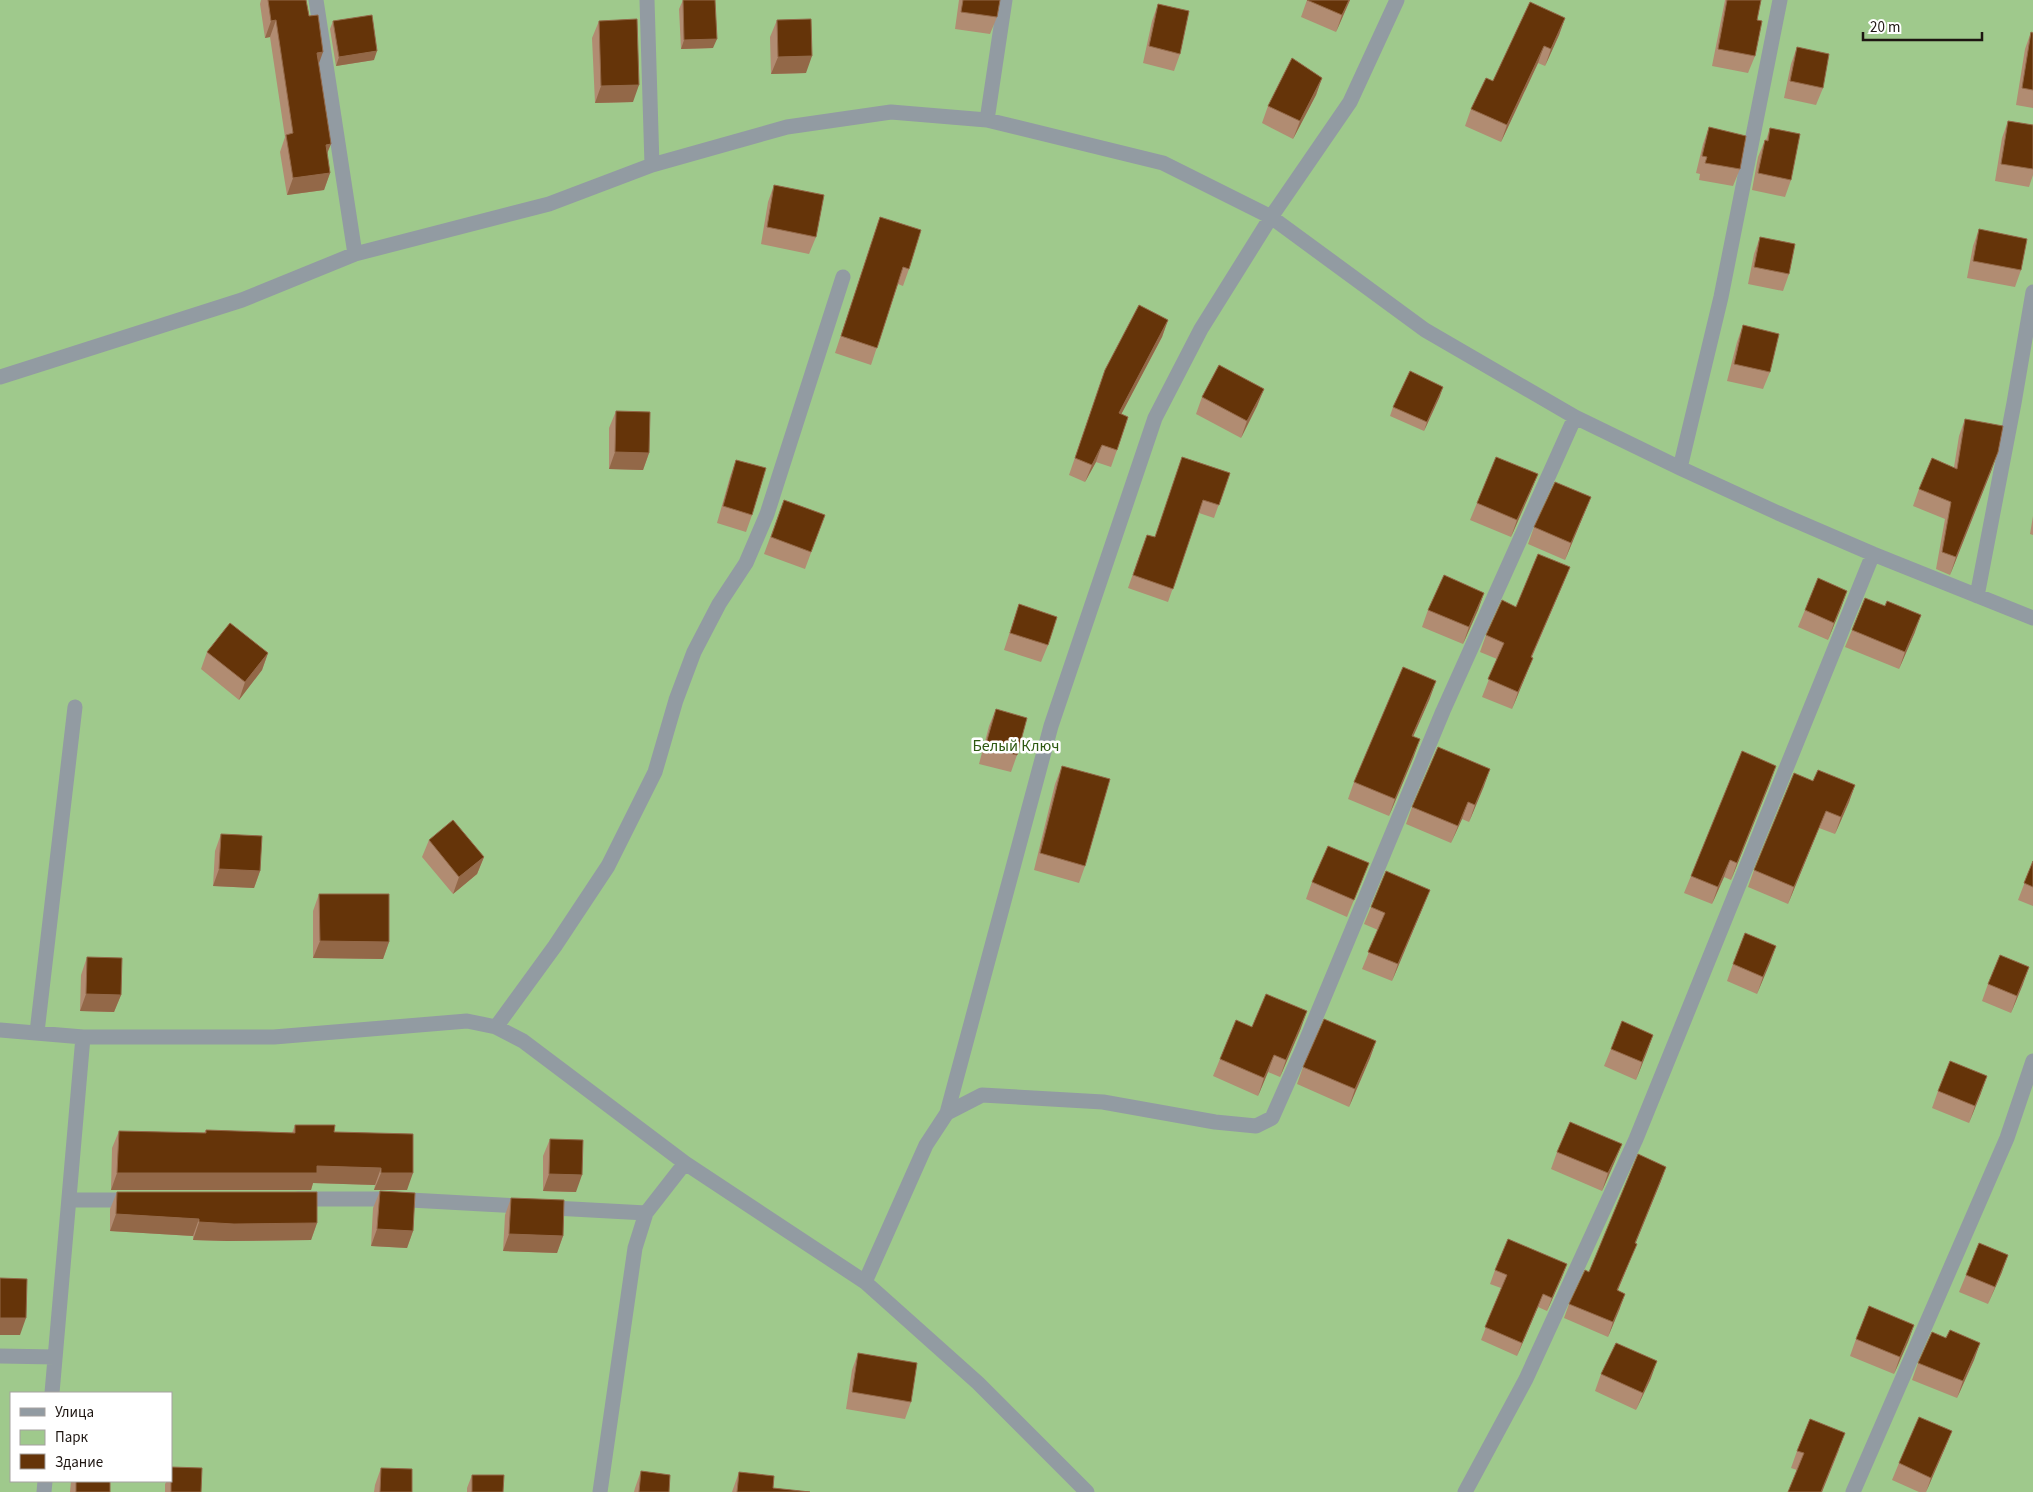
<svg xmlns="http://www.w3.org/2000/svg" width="2033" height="1492" font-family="'Source Sans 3',sans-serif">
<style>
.green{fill:#9fc98c;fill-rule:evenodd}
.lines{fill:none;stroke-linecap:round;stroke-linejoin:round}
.minor{stroke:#929ba2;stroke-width:15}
.wall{fill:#b18c72}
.shaded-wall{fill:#936848}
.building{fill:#653409;stroke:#936848}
.labels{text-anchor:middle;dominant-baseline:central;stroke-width:5;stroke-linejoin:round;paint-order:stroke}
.park-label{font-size:16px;fill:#2d5911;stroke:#fff}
</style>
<rect width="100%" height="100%" fill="#fde3da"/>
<path class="green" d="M 0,0 L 2033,0 L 2033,1492 L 0,1492 ZM 11,1393 L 171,1393 L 171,1481 L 11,1481 Z"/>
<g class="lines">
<path class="minor" d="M 316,0 L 355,254
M 647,0 L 652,165
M 987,120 L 1005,0
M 0,377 L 242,300 L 355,254 L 549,204 L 652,165 L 787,127 L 891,112 L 987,120 L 1163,163 L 1271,217 L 1425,330 L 1575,417 L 1680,468 L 1778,513 L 1873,554 L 2033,618
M 1680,468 L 1721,297 L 1780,0
M 1977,596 L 2014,403 L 2033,292
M 496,1027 L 555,946 L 608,866 L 655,772 L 676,700 L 694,652 L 719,604 L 746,563 L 767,514 L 843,277
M 0,1030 L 83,1037 L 274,1037 L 467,1021 L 496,1027 L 523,1041 L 685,1163 L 865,1282 L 978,1383 L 1087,1492
M 37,1032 L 75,707
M 947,1113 L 982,1095 L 1103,1102 L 1215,1122 L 1256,1126 L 1272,1118 L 1303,1048 L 1443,711 L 1575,417
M 298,1199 L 392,1199 L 646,1213
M 69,1200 L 133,1200
M 865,1282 L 926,1145 L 947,1113 L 1051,726 L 1155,418 L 1201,329 L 1271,217 L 1350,102 L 1397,0
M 0,1356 L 55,1357
M 52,1393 L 83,1037
M 44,1492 L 45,1481
M 600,1492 L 635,1248 L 646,1213 L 685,1163
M 1465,1492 L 1526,1379 L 1636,1139 L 1873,554
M 1853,1492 L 2007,1138 L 2033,1061"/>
</g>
<path class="wall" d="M 261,0 L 306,0 L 319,64 L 327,154 L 330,173 L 324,190 L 287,195 L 280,152 L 285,137 L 270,37 L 265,38 L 260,4 Z
M 683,0 L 713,48 L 681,49 L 679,9 Z
M 959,0 L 1000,0 L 997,17 L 990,34 L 955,29 Z
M 1307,0 L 1350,0 L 1336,32 L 1301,17 Z
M 1725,0 L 1761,0 L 1757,20 L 1755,56 L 1748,73 L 1712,66 Z
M 1158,4 L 1180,54 L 1174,71 L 1143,63 L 1152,21 Z
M 1565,18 L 1559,35 L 1545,66 L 1538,63 L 1501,142 L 1465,126 L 1471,109 L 1493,81 Z
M 777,20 L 806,73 L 771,74 L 770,37 Z
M 333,21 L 374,60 L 336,66 L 330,29 Z
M 599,21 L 633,102 L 595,103 L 592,38 Z
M 2031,32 L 2033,33 L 2033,108 L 2016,105 L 2025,49 Z
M 1797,47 L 1823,88 L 1816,105 L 1784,98 L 1791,64 Z
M 1322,78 L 1316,95 L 1293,139 L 1262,123 L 1268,106 Z
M 2008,121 L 2033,125 L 2033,175 L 2029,187 L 1995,181 L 2002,138 Z
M 1709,127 L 1740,169 L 1733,186 L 1699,180 L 1700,174 L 1696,173 L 1703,144 Z
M 1770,128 L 1791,180 L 1785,197 L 1752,190 L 1758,157 L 1765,140 L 1766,140 Z
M 774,185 L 816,237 L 809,254 L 761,244 L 768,202 Z
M 880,217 L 909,269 L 903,286 L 898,284 L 871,365 L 835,353 Z
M 1979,229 L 2021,270 L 2015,287 L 1967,278 L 1973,246 Z
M 1760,237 L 1789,274 L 1783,291 L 1748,284 L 1754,254 Z
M 1168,320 L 1162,337 L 1121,414 L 1117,450 L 1111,467 L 1096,462 L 1085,482 L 1069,475 L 1105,370 Z
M 1743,325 L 1770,372 L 1763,389 L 1727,381 L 1737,342 Z
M 1264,389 L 1257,406 L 1241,438 L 1196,414 L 1202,397 Z
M 1440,396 L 1424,431 L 1390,416 L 1393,407 Z
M 616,411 L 649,453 L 643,470 L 609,469 L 609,428 Z
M 1965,419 L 1992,469 L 1950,575 L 1936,569 L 1945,519 L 1913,506 L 1919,489 L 1954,467 L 1959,436 Z
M 736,460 L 752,515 L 746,532 L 717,523 L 730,477 Z
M 1230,473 L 1214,518 L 1199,513 L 1168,602 L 1128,588 L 1142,548 Z
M 1538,474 L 1531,491 L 1511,537 L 1470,520 L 1477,503 Z
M 1591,497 L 1584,514 L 1565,560 L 1528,544 L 1534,527 Z
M 784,500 L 825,515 L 805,569 L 764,554 Z
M 2033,516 L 2033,535 L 2030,534 Z
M 1570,567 L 1563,584 L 1532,657 L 1526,675 L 1512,709 L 1482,697 L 1497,659 L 1480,652 L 1486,635 L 1516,607 Z
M 1847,591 L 1828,640 L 1798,627 L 1805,610 Z
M 1484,593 L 1478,610 L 1463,644 L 1422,627 L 1428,610 Z
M 1019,604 L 1048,645 L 1041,662 L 1004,650 Z
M 1885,606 L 1915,632 L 1899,669 L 1845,647 L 1852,630 Z
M 207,652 L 268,653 L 262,670 L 239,700 L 201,669 Z
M 1430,698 L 1413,736 L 1414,756 L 1389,816 L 1348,799 L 1354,782 Z
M 996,709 L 1017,755 L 1011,772 L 979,764 L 989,726 Z
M 1062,766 L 1085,866 L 1079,883 L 1034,870 L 1055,784 Z
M 1813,781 L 1855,785 L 1849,802 L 1835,834 L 1819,828 L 1788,904 L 1748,887 L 1754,870 Z
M 1770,783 L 1731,880 L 1724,877 L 1712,904 L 1684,893 L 1691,876 Z
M 1484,786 L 1469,822 L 1462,819 L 1451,843 L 1406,824 L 1412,807 Z
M 221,834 L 260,871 L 254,888 L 213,886 L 215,851 Z
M 429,840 L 484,857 L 477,874 L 453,894 L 422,857 Z
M 2033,861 L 2033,906 L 2018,900 Z
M 1362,880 L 1347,917 L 1306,899 L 1312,882 Z
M 319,894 L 389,942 L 383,959 L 313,958 L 313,911 Z
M 1371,907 L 1423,907 L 1392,981 L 1362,969 L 1378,930 L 1364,924 Z
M 1776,946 L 1757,994 L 1727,981 L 1733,964 Z
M 87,957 L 121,995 L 114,1012 L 80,1011 L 81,975 Z
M 1988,984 L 2023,984 L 2011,1013 L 1982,1001 Z
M 1252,1027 L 1301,1028 L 1280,1077 L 1268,1072 L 1258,1096 L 1213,1076 L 1220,1059 Z
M 1653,1035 L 1636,1080 L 1604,1066 L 1611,1049 Z
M 1376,1041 L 1370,1058 L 1349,1107 L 1297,1084 L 1303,1067 Z
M 1938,1091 L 1981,1093 L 1969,1123 L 1932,1108 Z
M 295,1125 L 334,1132 L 413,1134 L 407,1190 L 374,1190 L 375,1185 L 313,1183 L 311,1190 L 111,1190 L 112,1148 L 119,1131 L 204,1133 L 206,1130 L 292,1133 Z
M 550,1139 L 576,1192 L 543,1191 L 543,1156 Z
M 1622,1144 L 1615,1161 L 1602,1191 L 1551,1169 L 1557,1152 Z
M 1661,1181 L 1635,1243 L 1631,1258 L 1618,1290 L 1620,1308 L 1608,1337 L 1564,1318 L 1569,1304 L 1589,1272 Z
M 380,1191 L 413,1231 L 407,1248 L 371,1246 L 373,1208 Z
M 117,1192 L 317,1223 L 311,1240 L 227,1241 L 193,1240 L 193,1236 L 110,1231 L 110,1209 Z
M 511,1198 L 563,1236 L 557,1253 L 503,1251 L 505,1215 Z
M 1567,1264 L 1562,1277 L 1547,1311 L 1538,1307 L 1517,1356 L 1481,1340 L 1501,1288 L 1490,1284 L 1495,1270 Z
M 2002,1272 L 1988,1304 L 1959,1292 L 1966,1275 Z
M 1914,1325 L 1908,1342 L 1894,1374 L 1850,1356 L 1856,1339 Z
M 1946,1338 L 1980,1343 L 1974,1360 L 1957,1398 L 1912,1380 L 1918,1363 Z
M 858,1353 L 911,1402 L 905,1419 L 846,1409 L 852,1370 Z
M 1601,1374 L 1651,1378 L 1636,1410 L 1595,1391 Z
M 1952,1431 L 1945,1448 L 1926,1492 L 1919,1492 L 1892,1480 L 1899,1463 Z
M 1839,1450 L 1822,1492 L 1788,1492 L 1797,1470 L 1791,1468 L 1797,1451 Z
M 381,1468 L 412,1492 L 374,1492 L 375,1485 Z
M 641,1471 L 669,1492 L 634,1492 L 635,1488 Z
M 739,1472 L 773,1488 L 810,1492 L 732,1492 Z
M 472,1475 L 503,1492 L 467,1492 L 467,1488 Z
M 71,1481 L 110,1481 L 110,1492 L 70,1492 Z
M 167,1481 L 171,1481 L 201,1492 L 165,1492 L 165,1484 Z"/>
<path class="shaded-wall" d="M 1349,0 L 1350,0 L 1336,32 L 1342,15 Z
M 1565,18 L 1559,35 L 1545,66 L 1551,49 Z
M 276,20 L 270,37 L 265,38 L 271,21 Z
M 717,39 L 713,48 L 681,49 L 684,40 Z
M 1544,46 L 1538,63 L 1501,142 L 1507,125 Z
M 377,51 L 374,60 L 336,66 L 339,57 Z
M 323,52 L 317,69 L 317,53 Z
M 812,56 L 806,73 L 771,74 L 778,57 Z
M 1322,78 L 1316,95 L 1293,139 L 1300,121 Z
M 639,85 L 633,102 L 595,103 L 601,86 Z
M 331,144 L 324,161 L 326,145 Z
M 330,173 L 324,190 L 287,195 L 293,178 Z
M 1168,320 L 1162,337 L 1113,430 L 1119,413 Z
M 1443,387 L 1440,396 L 1424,431 L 1427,422 Z
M 1264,389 L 1257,406 L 1241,438 L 1247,421 Z
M 1102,445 L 1096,462 L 1085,482 L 1092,465 Z
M 615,452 L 649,453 L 643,470 L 609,469 Z
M 1998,452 L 1992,469 L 1950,575 L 1956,557 Z
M 1538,474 L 1531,491 L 1511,537 L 1517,520 Z
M 1591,497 L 1584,514 L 1565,560 L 1571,543 Z
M 1570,567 L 1563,584 L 1524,674 L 1531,657 Z
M 1847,591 L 1841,608 L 1828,640 L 1834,623 Z
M 1484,593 L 1478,610 L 1463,644 L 1469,627 Z
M 1921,615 L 1915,632 L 1899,669 L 1905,652 Z
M 268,653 L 262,670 L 239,700 L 245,682 Z
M 1533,658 L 1512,709 L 1518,692 Z
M 1436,681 L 1430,698 L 1406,753 L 1412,736 Z
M 1420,739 L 1414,756 L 1389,816 L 1395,799 Z
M 1776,766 L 1770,783 L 1731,880 L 1737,863 Z
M 1490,769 L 1484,786 L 1469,822 L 1475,805 Z
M 1855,785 L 1849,802 L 1835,834 L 1841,817 Z
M 1468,802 L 1462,819 L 1451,843 L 1458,826 Z
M 1826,811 L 1819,828 L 1788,904 L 1794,887 Z
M 484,857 L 477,874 L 453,894 L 459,877 Z
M 1730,860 L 1724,877 L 1712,904 L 1718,887 Z
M 219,869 L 260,871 L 254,888 L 213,886 Z
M 1430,890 L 1423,907 L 1392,981 L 1398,964 Z
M 320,941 L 389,942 L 383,959 L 313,958 Z
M 1776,946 L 1770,963 L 1757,994 L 1763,977 Z
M 2029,967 L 2023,984 L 2011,1013 L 2017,996 Z
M 86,994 L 121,995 L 114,1012 L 80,1011 Z
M 1307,1011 L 1301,1028 L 1280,1077 L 1286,1060 Z
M 1653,1035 L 1647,1052 L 1636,1080 L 1642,1062 Z
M 1376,1041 L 1370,1058 L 1349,1107 L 1355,1089 Z
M 1274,1055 L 1268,1072 L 1258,1096 L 1264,1078 Z
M 1987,1076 L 1981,1093 L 1969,1123 L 1975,1106 Z
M 1622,1144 L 1615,1161 L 1602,1191 L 1608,1173 Z
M 317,1166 L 381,1168 L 375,1185 L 313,1183 L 311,1190 L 111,1190 L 117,1173 Z
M 1666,1167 L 1661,1181 L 1630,1257 L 1635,1243 Z
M 381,1173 L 413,1173 L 407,1190 L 374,1190 Z
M 549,1174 L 582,1175 L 576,1192 L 543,1191 Z
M 116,1214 L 199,1219 L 193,1236 L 110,1231 Z
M 199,1222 L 317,1223 L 311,1240 L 227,1241 L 193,1240 Z
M 377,1229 L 413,1231 L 407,1248 L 371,1246 Z
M 509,1234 L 563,1236 L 557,1253 L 503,1251 Z
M 1637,1244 L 1631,1258 L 1612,1304 L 1617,1290 Z
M 2008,1255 L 2002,1272 L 1988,1304 L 1995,1287 Z
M 1567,1264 L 1562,1277 L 1547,1311 L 1552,1298 Z
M 1543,1294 L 1538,1307 L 1517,1356 L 1522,1343 Z
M 1625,1294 L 1620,1308 L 1608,1337 L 1613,1322 Z
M 0,1318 L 26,1318 L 20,1335 L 0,1335 Z
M 1914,1325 L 1908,1342 L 1894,1374 L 1900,1357 Z
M 1980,1343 L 1974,1360 L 1957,1398 L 1963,1381 Z
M 1657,1361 L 1651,1378 L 1636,1410 L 1643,1393 Z
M 1952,1431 L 1945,1448 L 1926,1492 L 1931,1478 Z
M 1845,1433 L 1822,1492 L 1821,1492 Z"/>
<path class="building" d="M 268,0 L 306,0 L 309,16 L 318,15 L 323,52 L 317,53 L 331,144 L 326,145 L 330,173 L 293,178 L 286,135 L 293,133 L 276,20 L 271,21 Z
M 683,0 L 715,0 L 717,39 L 684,40 Z
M 963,0 L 1000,0 L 997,17 L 961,12 Z
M 1307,0 L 1349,0 L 1342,15 Z
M 1727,0 L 1761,0 L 1757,20 L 1762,21 L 1755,56 L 1718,49 Z
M 1530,2 L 1565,18 L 1551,49 L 1544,46 L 1507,125 L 1471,109 L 1486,78 L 1493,81 Z
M 1158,4 L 1189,11 L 1180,54 L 1149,46 Z
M 372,15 L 377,51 L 339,57 L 333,21 Z
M 637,19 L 639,85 L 601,86 L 599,21 Z
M 811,19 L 812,56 L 778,57 L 777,20 Z
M 2031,32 L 2033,33 L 2033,90 L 2022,88 Z
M 1797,47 L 1829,54 L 1823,88 L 1790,81 Z
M 1292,58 L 1322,78 L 1300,121 L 1268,106 Z
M 2008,121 L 2033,125 L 2033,169 L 2001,164 Z
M 1709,127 L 1746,136 L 1740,169 L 1705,163 L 1707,157 L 1702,156 Z
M 1770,128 L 1800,134 L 1791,180 L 1758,173 L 1765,140 L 1768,141 Z
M 774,185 L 824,195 L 816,237 L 767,227 Z
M 880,217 L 921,230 L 909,269 L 903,267 L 877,348 L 841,336 Z
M 1979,229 L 2027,239 L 2021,270 L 1973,261 Z
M 1760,237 L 1795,244 L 1789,274 L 1754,267 Z
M 1139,305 L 1168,320 L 1119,413 L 1128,417 L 1117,450 L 1102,445 L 1092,465 L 1075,458 L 1105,370 Z
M 1743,325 L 1779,334 L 1770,372 L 1734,364 Z
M 1219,365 L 1264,389 L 1247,421 L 1202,397 Z
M 1410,371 L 1443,387 L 1427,422 L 1393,407 Z
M 616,411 L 650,412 L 649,453 L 615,452 Z
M 1965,419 L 2003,426 L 1998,452 L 1956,557 L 1942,552 L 1951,502 L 1919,489 L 1932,458 L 1957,469 Z
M 1182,457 L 1230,473 L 1219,505 L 1203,500 L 1173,589 L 1133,575 L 1147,535 L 1155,537 Z
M 1496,457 L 1538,474 L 1517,520 L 1477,503 Z
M 736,460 L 766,468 L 752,515 L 723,506 Z
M 1555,482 L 1591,497 L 1571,543 L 1534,527 Z
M 784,500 L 825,515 L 811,552 L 771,537 Z
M 1538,554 L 1570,567 L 1531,657 L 1533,658 L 1518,692 L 1488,679 L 1504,643 L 1486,635 L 1502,600 L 1516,607 Z
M 1444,575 L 1484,593 L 1469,627 L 1428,610 Z
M 1818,578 L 1847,591 L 1834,623 L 1805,610 Z
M 1865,598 L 1885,606 L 1887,601 L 1921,615 L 1905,652 L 1852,630 Z
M 1019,604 L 1057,617 L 1048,645 L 1010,633 Z
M 230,623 L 268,653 L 245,682 L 207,652 Z
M 1403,667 L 1436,681 L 1412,736 L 1420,739 L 1395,799 L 1354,782 Z
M 996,709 L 1027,718 L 1017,755 L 985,747 Z
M 1438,747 L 1490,769 L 1475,805 L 1468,802 L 1458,826 L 1412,807 Z
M 1742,751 L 1776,766 L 1737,863 L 1730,860 L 1718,887 L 1691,876 Z
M 1062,766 L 1110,779 L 1085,866 L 1040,853 Z
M 1818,770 L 1855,785 L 1841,817 L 1826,811 L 1794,887 L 1754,870 L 1794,773 L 1813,781 Z
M 453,820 L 484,857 L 459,877 L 429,840 Z
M 221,834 L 262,836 L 260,871 L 219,869 Z
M 1328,846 L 1369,863 L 1354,900 L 1312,882 Z
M 2033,861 L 2033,887 L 2024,883 Z
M 1386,871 L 1430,890 L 1398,964 L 1368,952 L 1385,913 L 1371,907 Z
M 319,894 L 389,894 L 389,942 L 320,941 Z
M 1745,933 L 1776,946 L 1763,977 L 1733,964 Z
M 2000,955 L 2029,967 L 2017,996 L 1988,984 Z
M 87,957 L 122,958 L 121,995 L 86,994 Z
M 1266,994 L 1307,1011 L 1286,1060 L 1274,1055 L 1264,1078 L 1220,1059 L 1236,1020 L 1252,1027 Z
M 1324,1019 L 1376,1041 L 1355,1089 L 1303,1067 Z
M 1622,1021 L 1653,1035 L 1642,1062 L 1611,1049 Z
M 1950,1061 L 1987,1076 L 1975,1106 L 1938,1091 Z
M 1570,1122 L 1622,1144 L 1608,1173 L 1557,1152 Z
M 295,1125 L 335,1125 L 334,1132 L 413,1134 L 413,1173 L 381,1173 L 381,1168 L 317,1166 L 317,1173 L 117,1173 L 119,1131 L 206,1133 L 206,1130 L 295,1133 Z
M 550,1139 L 583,1140 L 582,1175 L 549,1174 Z
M 1638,1154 L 1666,1167 L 1635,1243 L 1637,1244 L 1617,1290 L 1625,1294 L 1613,1322 L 1569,1304 L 1585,1270 L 1589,1272 Z
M 380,1191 L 415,1193 L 413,1231 L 377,1229 Z
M 117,1192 L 317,1192 L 317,1223 L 234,1224 L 199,1222 L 199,1219 L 116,1214 Z
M 511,1198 L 564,1200 L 563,1236 L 509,1234 Z
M 1508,1239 L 1567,1264 L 1552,1298 L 1543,1294 L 1522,1343 L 1485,1327 L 1507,1275 L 1495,1270 Z
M 1979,1243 L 2008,1255 L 1995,1287 L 1966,1275 Z
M 0,1278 L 27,1279 L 26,1318 L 0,1318 Z
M 1869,1306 L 1914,1325 L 1900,1357 L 1856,1339 Z
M 1950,1330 L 1980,1343 L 1963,1381 L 1918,1363 L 1932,1332 L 1946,1338 Z
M 1616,1343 L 1657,1361 L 1643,1393 L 1601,1374 Z
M 858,1353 L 917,1363 L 911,1402 L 852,1392 Z
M 1919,1417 L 1952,1431 L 1931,1478 L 1899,1463 Z
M 1810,1419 L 1845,1433 L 1821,1492 L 1788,1492 L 1804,1453 L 1797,1451 Z
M 171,1467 L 202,1468 L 201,1492 L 171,1492 Z
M 381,1468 L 412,1469 L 412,1492 L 380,1492 Z
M 641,1471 L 670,1475 L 669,1492 L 639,1492 Z
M 739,1472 L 774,1476 L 773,1488 L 810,1492 L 737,1492 Z
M 472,1475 L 504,1475 L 503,1492 L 472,1492 Z
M 76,1481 L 110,1481 L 110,1492 L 76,1492 Z"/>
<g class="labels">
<g class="park-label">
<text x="1016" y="746">Белый Ключ</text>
</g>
</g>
<rect x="10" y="1392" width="162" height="90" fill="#ffffff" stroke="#a5a1a0"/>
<rect x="20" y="1408" width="25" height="8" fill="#929ba2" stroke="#a5a1a0"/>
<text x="55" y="1417" font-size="15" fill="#1d1511">Улица</text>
<rect x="20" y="1430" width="25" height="15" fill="#9fc98c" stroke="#a5a1a0"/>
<text x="55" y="1442" font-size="15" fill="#1d1511">Парк</text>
<rect x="20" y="1454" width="25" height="15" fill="#653409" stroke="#a5a1a0"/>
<text x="55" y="1467" font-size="15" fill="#1d1511">Здание</text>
<path d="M1863 32v8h119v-8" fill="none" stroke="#1d1511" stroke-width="2.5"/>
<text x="1870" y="32" font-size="15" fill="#1d1511" stroke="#ffffff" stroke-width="4" paint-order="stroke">20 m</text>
</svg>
